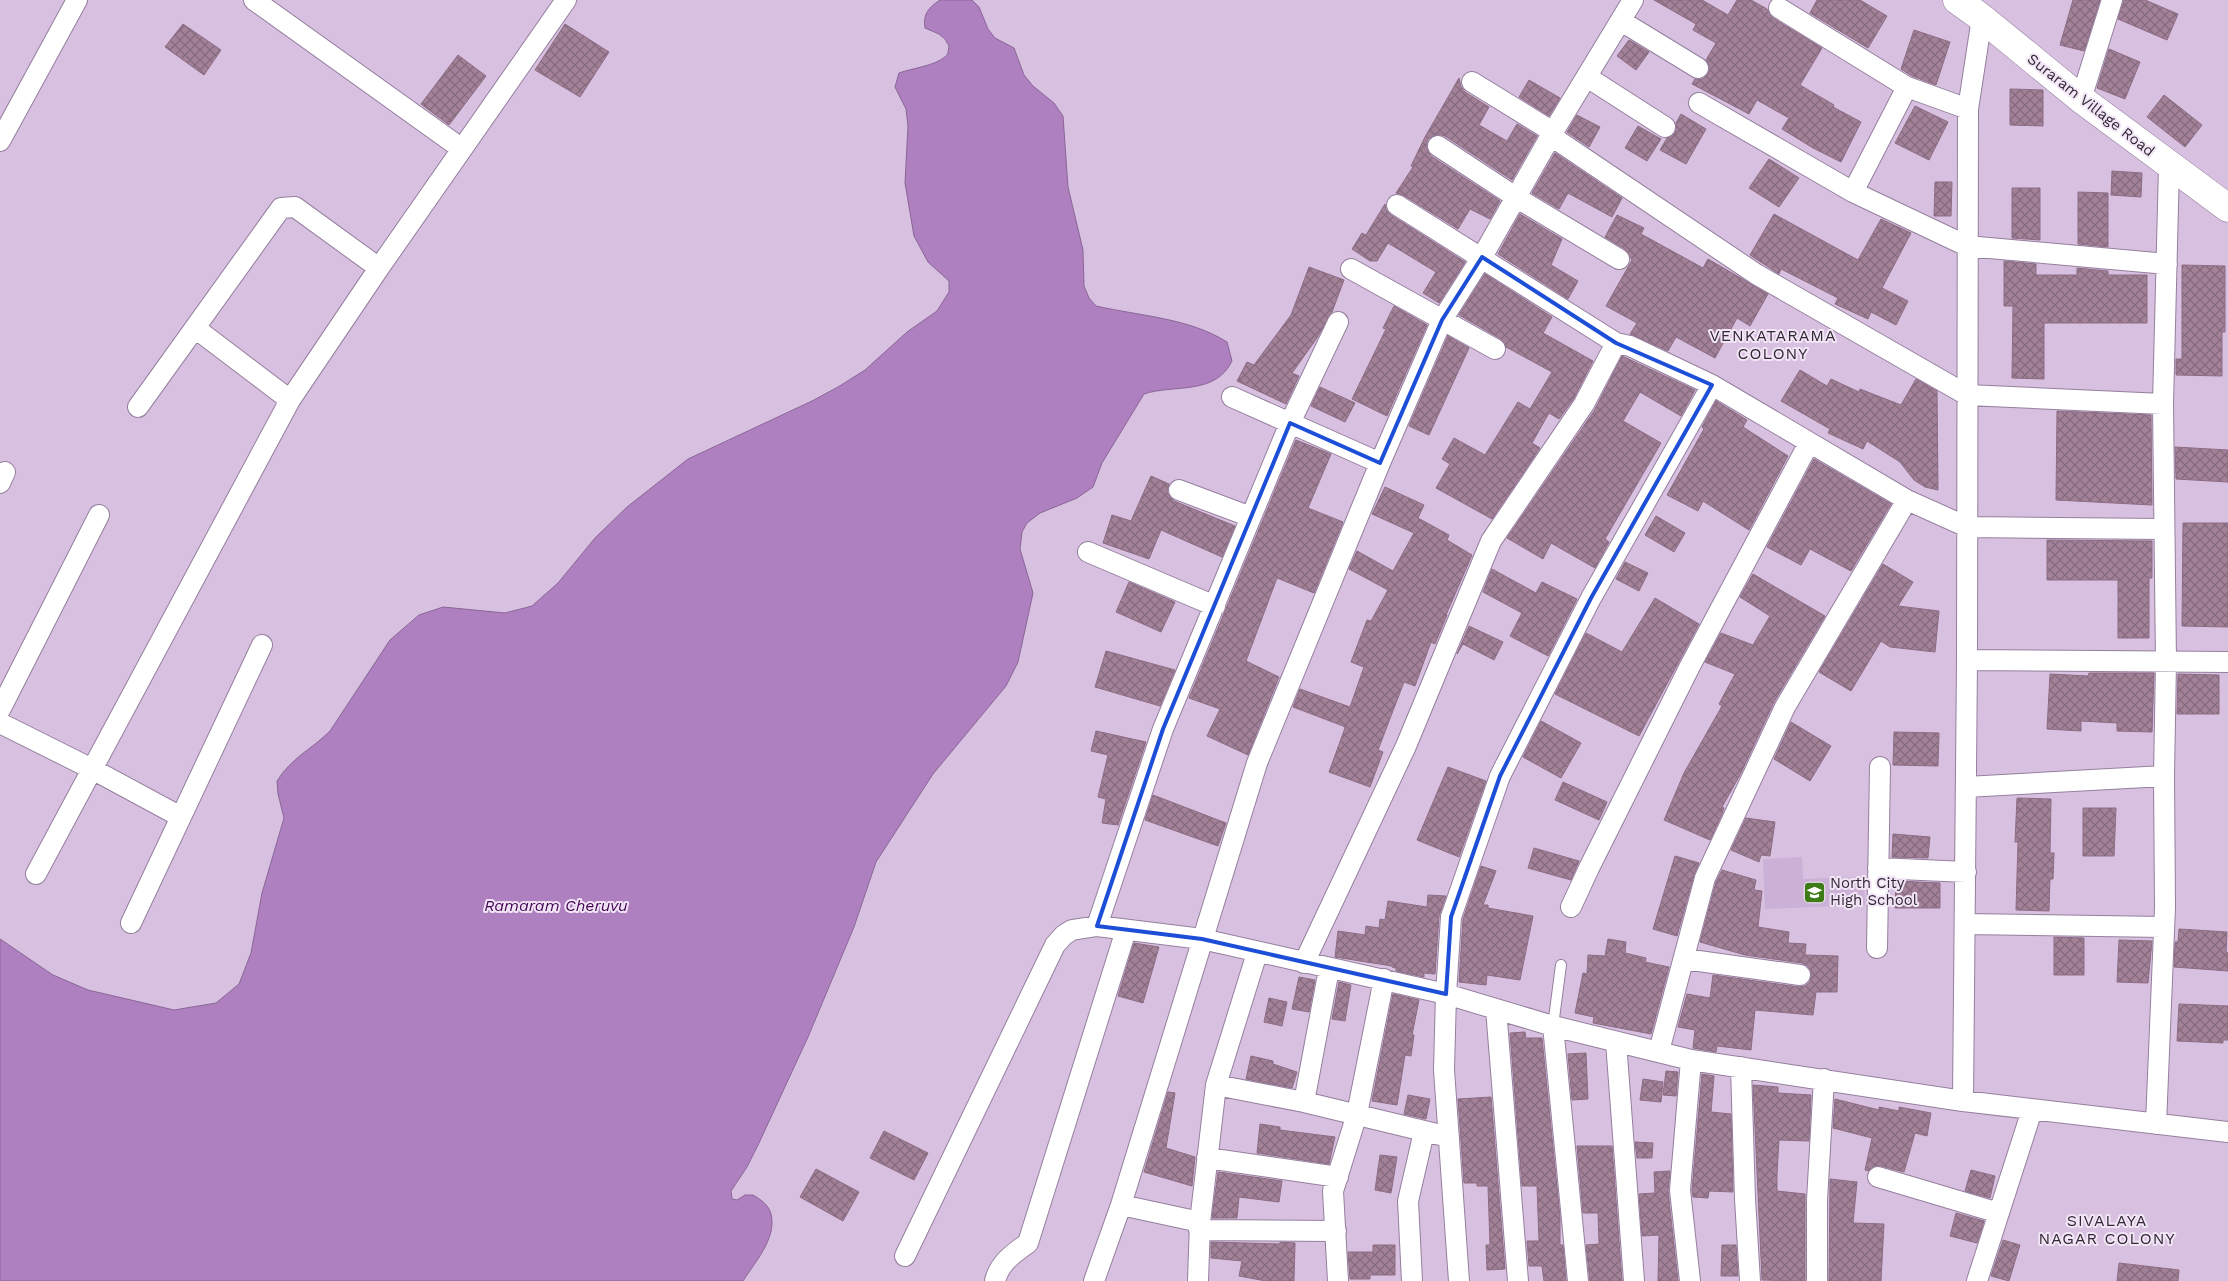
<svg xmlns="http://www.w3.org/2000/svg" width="2228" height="1281" font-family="'Work Sans',sans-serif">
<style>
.built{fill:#ccb1d6}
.water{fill:#af80c0;stroke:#896696}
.building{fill:url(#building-cross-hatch);stroke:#8c6c83}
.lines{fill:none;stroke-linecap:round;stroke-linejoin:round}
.lane-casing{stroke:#957f9e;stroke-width:12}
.street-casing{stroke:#957f9e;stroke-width:22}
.secondary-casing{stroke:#957f9e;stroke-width:29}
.lane{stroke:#fff;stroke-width:10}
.street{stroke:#fff;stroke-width:20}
.secondary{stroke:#fff;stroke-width:28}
.marked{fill:none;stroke:#1d4ed8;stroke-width:4;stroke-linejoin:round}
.labels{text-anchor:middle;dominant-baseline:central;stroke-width:4;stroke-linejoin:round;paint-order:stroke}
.street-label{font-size:15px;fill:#312835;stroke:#f2e6f6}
.poi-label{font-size:15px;fill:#312835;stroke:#f2e6f6;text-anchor:start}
.neighbourhood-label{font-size:16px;letter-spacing:1px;fill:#312835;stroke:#f2e6f6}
.water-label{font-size:16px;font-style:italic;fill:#430255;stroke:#f2e6f6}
</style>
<defs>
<pattern id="building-cross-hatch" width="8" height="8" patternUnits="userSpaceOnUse" patternTransform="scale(1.25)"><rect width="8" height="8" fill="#a38299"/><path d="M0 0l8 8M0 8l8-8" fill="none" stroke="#856a7e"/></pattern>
</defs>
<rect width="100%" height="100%" fill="#d8c0e1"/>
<path class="built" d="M 1802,857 L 1803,879 L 1864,877 L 1865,905 L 1765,909 L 1763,859 Z"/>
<path class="water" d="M 940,0 L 972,0 L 979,7 L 988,29 L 995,38 L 1014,48 L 1024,75 L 1033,86 L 1054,103 L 1063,116 L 1068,187 L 1083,250 L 1084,286 L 1089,298 L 1096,306 C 1140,316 1189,318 1227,342 L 1232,361 C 1215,396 1173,384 1144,394 L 1102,463 L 1093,487 L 1077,498 L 1040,513 L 1027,523 L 1022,532 L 1020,549 L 1033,593 L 1018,662 L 1006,686 L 933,774 L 876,862 L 854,927 L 808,1037 L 759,1143 L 747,1167 L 731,1191 L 732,1199 L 737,1200 L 745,1195 L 753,1195 C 760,1199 769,1205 771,1214 C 777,1238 755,1262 743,1281 L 0,1281 L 0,939 L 53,975 L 88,990 L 174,1010 L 216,1003 L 239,984 L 251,953 L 262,893 L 284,818 L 278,794 L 277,781 C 292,757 311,750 330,731 L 390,640 L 419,615 L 443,607 L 505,613 L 532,606 L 558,583 L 595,538 L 627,507 L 688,459 L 812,401 L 838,387 L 865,370 L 907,332 L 937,311 L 949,292 L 949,281 L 928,262 L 914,236 L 905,183 L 908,126 L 906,109 L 895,87 L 899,73 C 913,68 934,66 945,57 C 949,54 948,50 949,46 L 945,39 L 939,34 L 925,28 C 923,14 928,8 940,0 Z"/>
<path class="building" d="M 1654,0 L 1702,0 L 1728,15 L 1737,0 L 1751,0 L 1767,9 L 1773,18 L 1822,48 L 1800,85 L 1834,105 L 1833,107 L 1861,122 L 1841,162 L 1813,148 L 1782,129 L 1789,118 L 1757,100 L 1749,114 L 1692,84 L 1695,79 L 1703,79 L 1708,74 L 1710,68 L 1706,60 L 1716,43 L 1693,30 L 1696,24 Z
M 1817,0 L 1860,0 L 1887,16 L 1868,48 L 1810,13 Z
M 2073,0 L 2100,0 L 2084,51 L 2060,45 Z
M 2124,0 L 2145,0 L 2178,14 L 2167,40 L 2118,19 Z
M 183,24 L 221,50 L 204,75 L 165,47 Z
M 565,24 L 609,52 L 580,97 L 535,70 Z
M 1914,30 L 1950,42 L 1936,85 L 1912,76 L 1901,69 Z
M 1629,40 L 1649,52 L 1636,70 L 1617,56 Z
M 2109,49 L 2140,62 L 2125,99 L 2097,88 Z
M 458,55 L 486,76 L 449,125 L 421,104 Z
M 1459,78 L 1461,87 L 1465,92 L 1489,107 L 1479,125 L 1507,141 L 1517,124 L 1537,136 L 1512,180 L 1445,136 L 1438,134 L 1428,139 L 1426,146 L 1431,156 L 1500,201 L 1490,219 L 1470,209 L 1458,229 L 1403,195 L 1396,193 L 1413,167 L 1411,166 L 1425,137 Z
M 1529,80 L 1560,98 L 1549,116 L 1519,97 Z
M 2010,89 L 2043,90 L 2043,126 L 2010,125 Z
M 2164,95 L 2202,125 L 2185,147 L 2147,117 Z
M 1915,106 L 1948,122 L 1929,160 L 1895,143 Z
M 1681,114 L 1706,129 L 1686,164 L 1660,150 L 1667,138 L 1675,133 L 1676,123 Z
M 1577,115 L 1600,127 L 1589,147 L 1567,132 Z
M 1638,126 L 1661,139 L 1647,161 L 1625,148 Z
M 1555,153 L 1622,198 L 1612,217 L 1568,193 L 1559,209 L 1532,193 Z
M 1769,159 L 1799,178 L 1779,207 L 1749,188 Z
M 2112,171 L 2142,173 L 2141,197 L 2111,195 Z
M 1935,182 L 1952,182 L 1951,216 L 1934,216 Z
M 2012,188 L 2040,188 L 2040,240 L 2012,238 Z
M 2078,192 L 2108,193 L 2108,247 L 2078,244 Z
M 1385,204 L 1386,210 L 1391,215 L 1465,262 L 1439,303 L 1423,293 L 1436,272 L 1388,243 L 1377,261 L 1370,261 L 1352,249 L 1362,233 L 1366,235 Z
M 1520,214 L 1562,239 L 1551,265 L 1578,281 L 1568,299 L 1498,254 Z
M 1774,214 L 1858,260 L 1881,219 L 1911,233 L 1882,288 L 1908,301 L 1896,325 L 1871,312 L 1868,319 L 1835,304 L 1838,298 L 1781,269 L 1779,274 L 1750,255 Z
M 1617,215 L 1644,228 L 1641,234 L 1703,268 L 1708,259 L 1768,294 L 1750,326 L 1737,318 L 1715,358 L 1676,337 L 1668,351 L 1630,334 L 1637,323 L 1606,306 L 1632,260 L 1625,249 L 1605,237 Z
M 2004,261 L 2036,264 L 2036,275 L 2077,275 L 2077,268 L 2108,271 L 2108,275 L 2147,275 L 2147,323 L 2044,323 L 2044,379 L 2012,378 L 2013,306 L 2004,306 Z
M 2182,265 L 2225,266 L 2225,332 L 2222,332 L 2222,376 L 2176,375 L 2176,359 L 2182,359 Z
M 1309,267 L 1344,280 L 1332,312 L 1317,338 L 1292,373 L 1299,376 L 1286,404 L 1237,381 L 1247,362 L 1254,365 L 1291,315 Z
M 1485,274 L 1552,317 L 1543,333 L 1593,361 L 1574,398 L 1559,419 L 1549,413 L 1532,443 L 1540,448 L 1492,519 L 1436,488 L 1450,464 L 1442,459 L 1454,438 L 1485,455 L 1518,402 L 1530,409 L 1552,372 L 1506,347 L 1501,339 L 1459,315 Z
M 1394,306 L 1427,325 L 1387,416 L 1352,399 L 1386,329 L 1383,328 Z
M 1448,336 L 1469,348 L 1429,435 L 1409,426 Z
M 1622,356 L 1695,390 L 1681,416 L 1640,392 L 1623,421 L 1661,443 L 1605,539 L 1609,542 L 1595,568 L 1551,543 L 1543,559 L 1507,538 L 1594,411 Z
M 1800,370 L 1827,386 L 1831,379 L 1859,392 L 1860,389 L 1901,405 L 1916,379 L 1937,391 L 1938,490 L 1925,487 L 1914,480 L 1900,462 L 1867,441 L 1863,449 L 1828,433 L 1830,429 L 1781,401 Z
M 1320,387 L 1355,403 L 1345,422 L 1311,406 Z
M 1716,401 L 1747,420 L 1743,427 L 1788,456 L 1749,530 L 1703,501 L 1698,511 L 1667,495 L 1704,429 L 1702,427 Z
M 2057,411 L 2151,415 L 2152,505 L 2056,500 Z
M 1296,440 L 1331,454 L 1308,508 L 1343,522 L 1314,593 L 1277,578 L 1246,661 L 1279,677 L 1248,755 L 1207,736 L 1220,709 L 1189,698 Z
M 2175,447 L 2228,450 L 2228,482 L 2176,479 Z
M 1814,459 L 1891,504 L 1851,571 L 1810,549 L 1801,565 L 1767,547 Z
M 1151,476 L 1169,484 L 1167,492 L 1174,501 L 1235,526 L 1222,557 L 1161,530 L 1149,559 L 1103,543 L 1112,515 L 1131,521 Z
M 1385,487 L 1424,505 L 1418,518 L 1449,535 L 1447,540 L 1472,555 L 1446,615 L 1447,615 L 1435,644 L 1431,642 L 1415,686 L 1404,682 L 1378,750 L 1383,752 L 1370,787 L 1329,772 L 1345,728 L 1343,726 L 1293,707 L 1300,689 L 1350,707 L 1364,667 L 1351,662 L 1367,620 L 1371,621 L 1388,590 L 1349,569 L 1357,551 L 1393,571 L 1414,533 L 1372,514 Z
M 1656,516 L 1685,533 L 1674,552 L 1645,535 Z
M 2183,523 L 2228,523 L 2228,627 L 2182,626 Z
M 2047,540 L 2152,541 L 2152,578 L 2149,578 L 2149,638 L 2118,638 L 2118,580 L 2047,580 Z
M 1625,562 L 1648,573 L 1639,591 L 1616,579 Z
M 1883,564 L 1913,582 L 1898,606 L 1939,611 L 1935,652 L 1890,647 L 1881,641 L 1851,691 L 1819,672 Z
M 1492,569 L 1536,593 L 1542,582 L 1577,599 L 1548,656 L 1510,636 L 1522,613 L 1483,592 Z
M 1753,574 L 1825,616 L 1774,702 L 1740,775 L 1722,807 L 1724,808 L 1722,814 L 1710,840 L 1664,820 L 1684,773 L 1722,706 L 1719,704 L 1735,674 L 1705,662 L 1721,633 L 1753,645 L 1770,616 L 1740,597 Z
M 1129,582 L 1175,602 L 1161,632 L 1116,612 Z
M 1655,598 L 1699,624 L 1639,736 L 1555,694 L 1586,633 L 1622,652 Z
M 1469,626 L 1503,642 L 1494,660 L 1463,644 L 1457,654 Z
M 1106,651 L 1175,670 L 1160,706 L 1095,687 Z
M 2089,673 L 2154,673 L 2152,732 L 2117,731 L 2117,723 L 2081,721 L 2081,731 L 2047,729 L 2050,674 L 2088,676 Z
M 2178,674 L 2219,675 L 2219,714 L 2177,714 Z
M 1541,721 L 1581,743 L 1561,778 L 1523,757 Z
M 1791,722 L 1831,746 L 1810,781 L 1774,759 Z
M 1096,731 L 1146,742 L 1118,825 L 1102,823 L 1106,799 L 1098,797 L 1108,755 L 1091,751 Z
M 1894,732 L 1939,733 L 1938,766 L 1893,765 Z
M 1448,767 L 1486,781 L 1459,857 L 1417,840 Z
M 1563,782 L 1607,802 L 1599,820 L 1555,800 Z
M 1153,795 L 1226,823 L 1218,846 L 1145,820 Z
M 2017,798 L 2051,799 L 2050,853 L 2054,853 L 2053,879 L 2050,879 L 2049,911 L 2016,910 L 2018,842 L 2015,842 Z
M 2083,808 L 2116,808 L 2114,856 L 2083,856 Z
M 1746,818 L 1775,822 L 1770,856 L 1761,855 L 1759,862 L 1731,850 Z
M 1893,834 L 1930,837 L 1928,858 L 1892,857 Z
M 1534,848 L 1579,861 L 1571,880 L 1528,868 Z
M 1675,856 L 1699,863 L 1694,875 L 1677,936 L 1653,929 Z
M 1481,866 L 1496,871 L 1483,905 L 1488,905 L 1488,908 L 1533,916 L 1520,980 L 1487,975 L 1486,985 L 1459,982 L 1463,919 Z
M 1722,870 L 1756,880 L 1754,890 L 1762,891 L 1758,927 L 1789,932 L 1788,943 L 1806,944 L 1805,955 L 1838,956 L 1837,992 L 1816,992 L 1813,1015 L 1755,1010 L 1751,1050 L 1717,1046 L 1716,1052 L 1693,1048 L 1695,1030 L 1678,1027 L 1687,994 L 1710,998 L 1713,975 L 1799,987 L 1805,986 L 1810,982 L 1811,971 L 1808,966 L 1802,963 L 1745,955 L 1700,942 L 1716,882 Z
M 1896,881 L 1940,883 L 1940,908 L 1895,908 Z
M 1428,895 L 1446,896 L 1439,916 L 1435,974 L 1424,973 L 1424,977 L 1396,971 L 1396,968 L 1392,967 L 1392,966 L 1335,957 L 1338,931 L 1365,935 L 1366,926 L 1379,928 L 1380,919 L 1385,920 L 1388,901 L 1427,907 Z
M 2179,929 L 2227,932 L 2226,952 L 2228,953 L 2228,971 L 2174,967 L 2175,942 L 2178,942 Z
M 2054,937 L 2084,938 L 2084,975 L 2054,975 Z
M 1608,939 L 1626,942 L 1625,953 L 1646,958 L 1645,962 L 1669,967 L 1651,1034 L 1593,1023 L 1594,1017 L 1575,1013 L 1583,973 L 1587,974 L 1588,955 L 1605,956 Z
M 2119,940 L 2152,941 L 2148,983 L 2117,982 Z
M 1134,943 L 1159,947 L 1143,1003 L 1118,996 Z
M 1299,977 L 1315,980 L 1309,1012 L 1292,1009 Z
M 1339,982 L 1351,985 L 1345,1021 L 1332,1019 Z
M 1393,994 L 1419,1000 L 1412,1035 L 1414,1035 L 1411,1056 L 1405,1055 L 1397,1105 L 1372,1101 Z
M 1269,998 L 1287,1002 L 1282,1026 L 1264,1022 Z
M 2179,1004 L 2228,1006 L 2228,1040 L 2223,1040 L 2223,1043 L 2177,1041 Z
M 1525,1032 L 1526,1038 L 1542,1038 L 1560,1217 L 1560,1245 L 1563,1245 L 1566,1281 L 1544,1281 L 1542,1266 L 1529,1266 L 1527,1241 L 1539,1241 L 1537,1186 L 1522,1186 L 1510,1033 Z
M 1586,1053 L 1588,1099 L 1572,1100 L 1568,1054 Z
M 1251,1056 L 1273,1061 L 1273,1064 L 1297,1072 L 1292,1088 L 1246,1079 Z
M 1666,1071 L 1678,1072 L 1676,1096 L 1663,1095 Z
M 1702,1074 L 1714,1076 L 1711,1112 L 1731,1114 L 1733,1192 L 1709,1191 L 1708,1198 L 1693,1197 L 1692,1190 Z
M 1643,1079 L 1663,1082 L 1661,1102 L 1640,1100 Z
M 1753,1085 L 1778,1087 L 1778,1093 L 1811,1095 L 1809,1141 L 1779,1140 L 1777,1174 L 1777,1191 L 1805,1194 L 1805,1281 L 1762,1280 Z
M 1168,1092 L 1175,1093 L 1166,1148 L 1195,1157 L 1192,1186 L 1144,1172 Z
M 1408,1095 L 1430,1099 L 1426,1119 L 1404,1114 Z
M 1491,1097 L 1505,1269 L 1487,1270 L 1486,1245 L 1490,1245 L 1488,1186 L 1477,1186 L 1477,1183 L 1464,1183 L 1458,1099 Z
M 1835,1099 L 1879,1110 L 1879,1107 L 1899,1111 L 1899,1107 L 1931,1113 L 1927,1136 L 1915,1133 L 1904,1172 L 1881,1166 L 1875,1166 L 1868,1171 L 1865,1170 L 1872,1138 L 1833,1128 Z
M 1260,1124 L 1280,1127 L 1280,1130 L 1335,1137 L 1329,1164 L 1257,1153 Z
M 884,1131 L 928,1153 L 914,1180 L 870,1158 Z
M 1635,1142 L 1653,1143 L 1652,1158 L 1637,1158 Z
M 1577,1146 L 1612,1146 L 1622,1281 L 1590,1281 L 1586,1245 L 1599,1244 L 1598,1213 L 1583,1213 Z
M 1380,1155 L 1397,1157 L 1391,1193 L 1375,1190 Z
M 816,1169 L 859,1192 L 843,1221 L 800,1197 Z
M 1971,1170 L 1995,1176 L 1990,1198 L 1965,1191 Z
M 1670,1171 L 1668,1191 L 1678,1281 L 1658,1281 L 1659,1235 L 1642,1236 L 1639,1194 L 1655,1193 L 1654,1172 Z
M 1218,1172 L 1282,1181 L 1279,1202 L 1239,1197 L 1237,1218 L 1212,1218 Z
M 1830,1179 L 1857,1182 L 1853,1223 L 1884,1224 L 1881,1281 L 1829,1281 Z
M 1956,1213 L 1984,1221 L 1977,1243 L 1950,1236 Z
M 2003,1240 L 2020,1245 L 2009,1281 L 1991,1276 Z
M 1211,1242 L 1280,1244 L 1280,1242 L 1295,1243 L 1294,1281 L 1266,1281 L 1239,1276 L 1242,1261 L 1211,1258 Z
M 1373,1245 L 1395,1245 L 1395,1275 L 1370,1275 L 1370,1279 L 1350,1279 L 1348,1252 L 1373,1252 Z
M 1722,1245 L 1736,1245 L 1738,1276 L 1721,1276 Z
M 2119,1263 L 2179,1270 L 2178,1281 L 2117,1281 Z"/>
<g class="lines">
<defs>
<path id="lane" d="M 1553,1026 L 1561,965"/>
<path id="street" d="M 254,0 L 462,149
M 1779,8 L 1907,87 L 1968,109
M 1621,21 L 1698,68
M 1587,77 L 1665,127
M 1472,82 L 1553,132
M 2081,99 L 2112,0
M 1699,103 L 1853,192 L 1967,246 L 2167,264
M 1551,136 L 1756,274 L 1967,395 L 2163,404
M 0,141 L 77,0
M 1438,146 L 1517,198 L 1619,259
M 1853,192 L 1907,87
M 1397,205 L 1616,343
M 1351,269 L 1495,349
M 195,328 L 290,400
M 1232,397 L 1380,463
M 138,407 L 281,208 L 295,207 L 379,268
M 0,483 L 5,472
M 1179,490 L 1251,517
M 1088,552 L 1215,606
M 1967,660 L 2228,662
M 0,710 L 99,515
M 0,723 L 92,769 L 181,817
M 1966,787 L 2164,776
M 1878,868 L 1966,872
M 36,874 L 290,400 L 379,268 L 566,0
M 1571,907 L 1589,868 L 1690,666 L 1809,443
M 131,923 L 262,645
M 1965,924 L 2164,927
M 1097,926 L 1163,729 L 1290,423 L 1338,322
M 1877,948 L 1880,767
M 1684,959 L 1800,975
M 1304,963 L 1406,746 L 1491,541 L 1584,404 L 1616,343 L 1630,346 L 1712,385 L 1907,500 L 1967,527 L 2163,529
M 1496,1009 L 1518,1281
M 1553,1026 L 1578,1281
M 1616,1042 L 1634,1281
M 1659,1051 L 1705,878 L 1785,707 L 1907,500
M 1741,1067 L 1745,1199 L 1750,1281
M 1216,1085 L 1304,1102 L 1449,1137
M 1963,1101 L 1967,660 L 1968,109 L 1982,18
M 1304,1102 L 1329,969
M 2156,1124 L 2165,907 L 2164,776 L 2166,662 L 2163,404 L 2169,166
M 1207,1158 L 1338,1177
M 1878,1177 L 1999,1213
M 1200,1222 L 1121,1205 L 1257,763 L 1380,463 L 1442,320 L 1482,257 L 1553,132 L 1633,0
M 1199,1230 L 1336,1231
M 905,1256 L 1055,945 L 1064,935 L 1072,930 L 1097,926 L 1202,939 L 1446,994 L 1553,1026 L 1691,1060 L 1963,1101 L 2228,1132
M 995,1281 C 999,1263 1014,1253 1028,1243 L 1126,930
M 1094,1281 L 1121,1205
M 1198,1281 L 1200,1222 L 1216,1085 L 1257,953
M 1338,1281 L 1333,1191 L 1357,1114 L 1384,979
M 1412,1281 L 1408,1201 L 1424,1132
M 1459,1281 L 1444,1070 L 1446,994 L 1451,917 L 1500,776 L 1591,598 L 1712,385
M 1690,1281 L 1680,1190 L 1691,1060
M 1817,1281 L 1817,1200 L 1824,1079
M 1977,1281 L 2032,1110"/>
<path id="secondary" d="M 1957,0 L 1982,18 L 2081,99 L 2228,208"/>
</defs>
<use href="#lane" class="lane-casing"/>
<use href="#street" class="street-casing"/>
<use href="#secondary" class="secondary-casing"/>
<use href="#lane" class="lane"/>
<use href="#street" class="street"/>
<use href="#secondary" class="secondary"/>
</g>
<path class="marked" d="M 1482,257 L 1616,343 L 1712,385 L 1591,598 L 1500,776 L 1451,917 L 1446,994 L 1202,939 L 1097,926 L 1163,729 L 1290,423 L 1380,463 L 1442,320 Z"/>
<defs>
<symbol id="school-square" viewBox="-11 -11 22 22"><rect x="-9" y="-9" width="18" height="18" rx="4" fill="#3d7b18" stroke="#f2e6f6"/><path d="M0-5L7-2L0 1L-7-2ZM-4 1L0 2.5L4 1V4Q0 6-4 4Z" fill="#fff"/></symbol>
</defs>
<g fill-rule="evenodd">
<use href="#school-square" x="1802" y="880" width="25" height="25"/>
</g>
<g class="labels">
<g class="street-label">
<text transform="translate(2091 105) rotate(38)">Suraram Village Road</text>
</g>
<g class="poi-label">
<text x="1830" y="883">North City<tspan x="1830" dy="17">High School</tspan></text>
</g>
<g class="neighbourhood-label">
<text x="1773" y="335">VENKATARAMA<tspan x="1773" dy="18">COLONY</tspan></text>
<text x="2107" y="1220">SIVALAYA<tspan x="2107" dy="18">NAGAR COLONY</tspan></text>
</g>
<g class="water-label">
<text x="556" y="905">Ramaram Cheruvu</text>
</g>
</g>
</svg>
